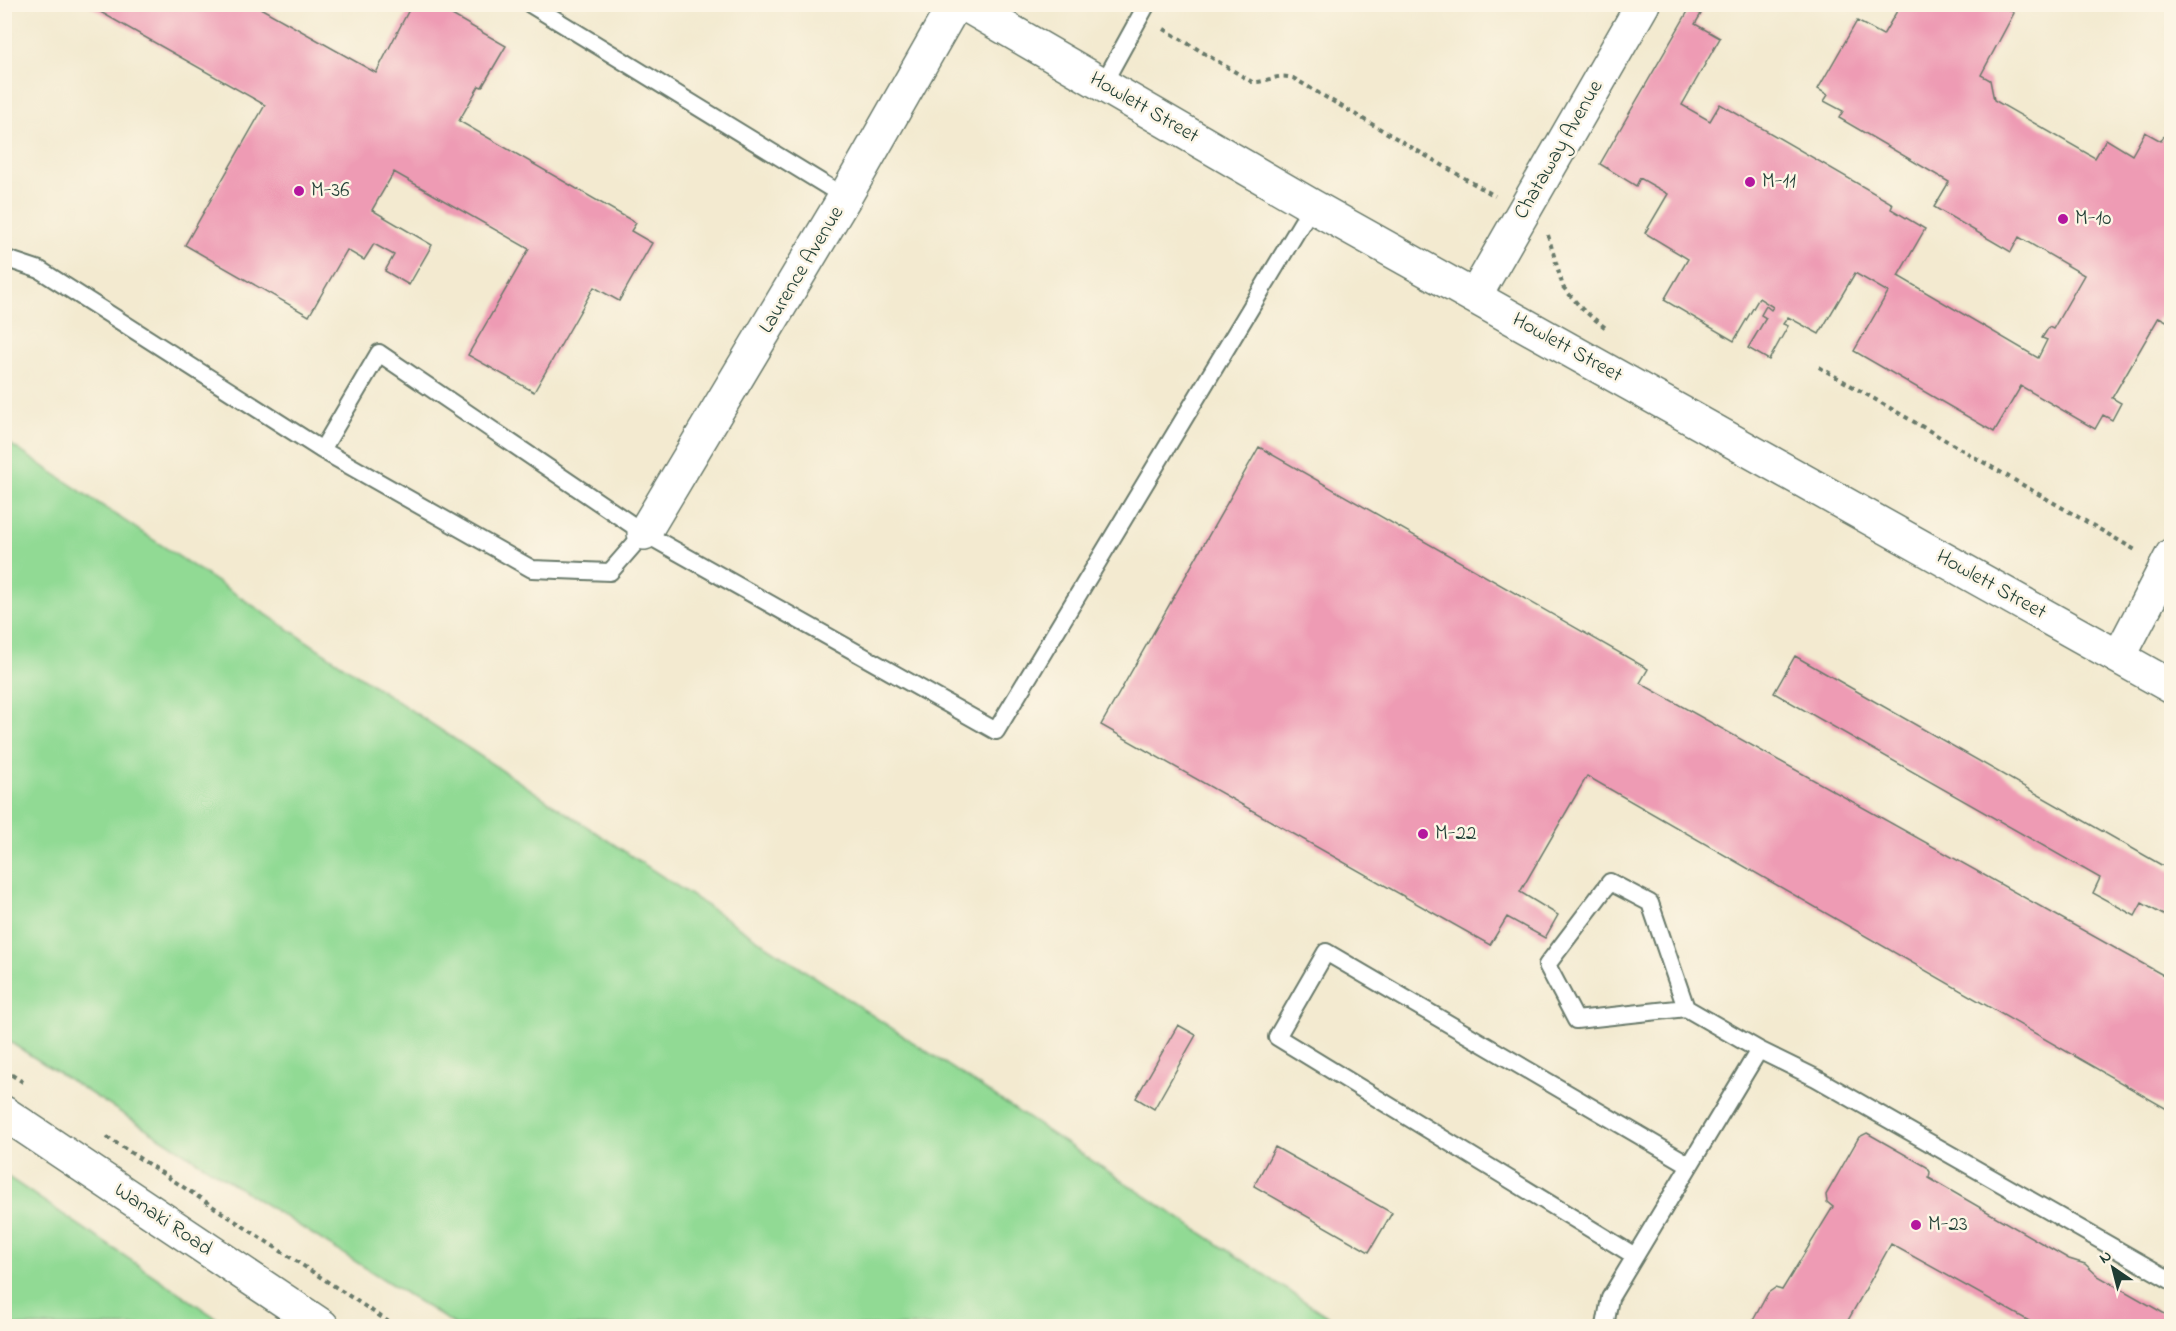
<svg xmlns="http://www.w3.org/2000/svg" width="2176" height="1331" font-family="'Indie Flower',sans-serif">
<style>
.green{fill:#91da94;stroke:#588c64;stroke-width:1.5}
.building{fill:#ee9bb4}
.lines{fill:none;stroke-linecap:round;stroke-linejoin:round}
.service-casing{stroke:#697a6b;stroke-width:20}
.minor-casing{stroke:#697a6b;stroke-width:36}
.tertiary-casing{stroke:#697a6b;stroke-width:36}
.path{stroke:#697a6b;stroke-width:4;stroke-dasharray:4.5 4.5;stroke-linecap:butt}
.service{stroke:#fff;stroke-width:16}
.minor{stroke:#fff;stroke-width:33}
.tertiary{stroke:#fff;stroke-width:33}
.poi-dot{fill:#b5179e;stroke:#fcf5e5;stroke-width:2}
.labels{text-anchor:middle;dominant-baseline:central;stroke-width:5;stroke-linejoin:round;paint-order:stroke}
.street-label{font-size:21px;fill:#1f3d34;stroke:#fcf5e5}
.poi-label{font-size:21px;fill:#1f3d34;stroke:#fcf5e5;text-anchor:start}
</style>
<rect width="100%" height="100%" fill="#fcf5e5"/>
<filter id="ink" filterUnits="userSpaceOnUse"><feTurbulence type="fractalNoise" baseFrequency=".0167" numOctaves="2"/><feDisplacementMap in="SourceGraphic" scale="12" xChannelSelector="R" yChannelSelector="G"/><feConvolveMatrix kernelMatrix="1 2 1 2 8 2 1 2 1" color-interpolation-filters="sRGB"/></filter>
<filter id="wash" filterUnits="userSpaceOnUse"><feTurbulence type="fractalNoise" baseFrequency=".008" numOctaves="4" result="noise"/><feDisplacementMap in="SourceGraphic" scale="24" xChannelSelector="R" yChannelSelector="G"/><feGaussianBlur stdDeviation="1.35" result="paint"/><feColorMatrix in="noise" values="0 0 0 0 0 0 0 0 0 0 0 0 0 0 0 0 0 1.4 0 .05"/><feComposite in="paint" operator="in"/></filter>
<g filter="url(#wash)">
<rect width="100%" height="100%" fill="#f3ead0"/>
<path class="green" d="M 4,440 L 140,531 L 1342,1326 L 457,1326 L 5,1039 Z
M 4,1175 L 5,1175 L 228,1326 L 5,1326 Z"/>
<g id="blocks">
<path class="building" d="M 412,4 L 433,4 L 506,46 L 482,87 L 479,86 L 459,121 L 636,223 L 631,231 L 652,243 L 619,301 L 594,287 L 534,392 L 468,355 L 529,249 L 394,172 L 372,210 L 432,245 L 409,285 L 385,271 L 394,255 L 374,244 L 364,260 L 347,250 L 309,316 L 185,245 L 265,105 L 88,5 L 255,5 L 376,73 Z
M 1901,4 L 2014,4 L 2010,10 L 2014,13 L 1981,75 L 1990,80 L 1994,100 L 2095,158 L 2106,139 L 2132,155 L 2145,132 L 2161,141 L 2172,123 L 2172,324 L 2159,317 L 2112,398 L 2121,403 L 2112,420 L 2103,415 L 2095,429 L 2021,386 L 1994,432 L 1854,351 L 1888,292 L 1855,273 L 1819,334 L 1788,317 L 1783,324 L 1788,326 L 1769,360 L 1748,348 L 1766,318 L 1761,315 L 1766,306 L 1771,310 L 1773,307 L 1759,298 L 1734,341 L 1664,300 L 1688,259 L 1645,233 L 1668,194 L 1640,178 L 1636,186 L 1600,164 L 1690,8 L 1701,14 L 1695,24 L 1720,38 L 1682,105 L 1710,121 L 1720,104 L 1893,204 L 1891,209 L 1925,229 L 1898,276 L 2038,358 L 2047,340 L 2042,338 L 2049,327 L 2053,329 L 2084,275 L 2019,237 L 2011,252 L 1934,207 L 1949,182 L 1839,118 L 1843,111 L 1824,101 L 1828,95 L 1818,89 L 1857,21 L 1883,35 Z
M 1259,447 L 1648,669 L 1640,683 L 2172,980 L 2172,1112 L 1587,776 L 1520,892 L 1558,915 L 1545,938 L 1507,917 L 1490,945 L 1101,725 Z
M 1795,656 L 2172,871 L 2172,920 L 2142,903 L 2135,916 L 2093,893 L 2100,878 L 1774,693 Z
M 1178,1025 L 1196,1035 L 1154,1109 L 1136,1098 Z
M 1867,1133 L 1927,1167 L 1930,1172 L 1929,1178 L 2069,1259 L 2085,1264 L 2098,1276 L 2172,1318 L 2172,1326 L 2038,1326 L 1891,1244 L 1846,1324 L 1850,1326 L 1750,1326 L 1768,1293 L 1775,1288 L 1782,1290 L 1833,1207 L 1827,1202 L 1826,1195 L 1859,1137 Z
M 1275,1147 L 1392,1213 L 1369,1252 L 1254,1186 Z"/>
</g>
</g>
<g filter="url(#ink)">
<use href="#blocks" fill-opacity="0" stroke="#697a6b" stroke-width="1.5"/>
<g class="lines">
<defs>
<path id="service" d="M 530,4 L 845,197
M 1103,84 L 1147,4
M 4,258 L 40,270 L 322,450 L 532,569 L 610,572 L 644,533
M 322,450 L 379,353 L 644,533 L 996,731 L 1312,206
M 1686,1008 L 1650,903 L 1610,882 L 1547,965 L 1576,1020 L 1686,1008 L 1759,1050 L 1816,1078 L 2172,1281
M 1635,1256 L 1277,1037 L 1326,952 L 1690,1165
M 1605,1326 L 1610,1298 L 1759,1050"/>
<path id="minor" d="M 964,4 L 1312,206 L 2172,687
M 1475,296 L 1643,4
M 644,533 L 845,197 L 955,4
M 2119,657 L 2172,555"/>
<path id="tertiary" d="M 4,1113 L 322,1326"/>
</defs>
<use href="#service" class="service-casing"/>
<use href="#minor" class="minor-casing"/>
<use href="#tertiary" class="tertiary-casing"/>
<path class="path" d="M 1164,29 L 1252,82 C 1268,83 1275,73 1293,78 L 1495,196
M 1548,235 L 1563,287 L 1582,309 L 1607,329
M 1819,367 L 2137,551
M 4,1070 L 23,1082
M 107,1137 L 395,1326"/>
<use href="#service" class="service"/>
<use href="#minor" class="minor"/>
<use href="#tertiary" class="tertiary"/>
</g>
</g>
<g class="poi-dot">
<circle cx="1750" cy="182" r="6"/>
<circle cx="299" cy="191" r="6"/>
<circle cx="2063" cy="219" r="6"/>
<circle cx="1423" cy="834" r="6"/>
<circle cx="1916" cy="1225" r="6"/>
</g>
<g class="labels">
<g class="street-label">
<text transform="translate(1144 108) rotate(30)">Howlett Street</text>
<text transform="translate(1559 150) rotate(-60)">Chataway Avenue</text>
<text transform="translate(802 270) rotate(-59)">Laurence Avenue</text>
<text transform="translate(1567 348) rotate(29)">Howlett Street</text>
<text transform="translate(1991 585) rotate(29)">Howlett Street</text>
<text transform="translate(163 1220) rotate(34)">Wanaki Road</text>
</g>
<g class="poi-label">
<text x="1762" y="182">M-11</text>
<text x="311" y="191">M-36</text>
<text x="2075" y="219">M-10</text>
<text x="1435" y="834">M-22</text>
<text x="1928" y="1225">M-23</text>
</g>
</g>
<rect width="2176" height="1331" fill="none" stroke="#fcf5e5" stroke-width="24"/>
<g transform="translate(2113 1268) rotate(325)" stroke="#fcf5e5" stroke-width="4.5" paint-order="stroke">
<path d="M0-4.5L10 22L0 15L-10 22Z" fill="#1f3d34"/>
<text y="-9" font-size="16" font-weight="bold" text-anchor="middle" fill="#1f3d34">N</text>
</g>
</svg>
